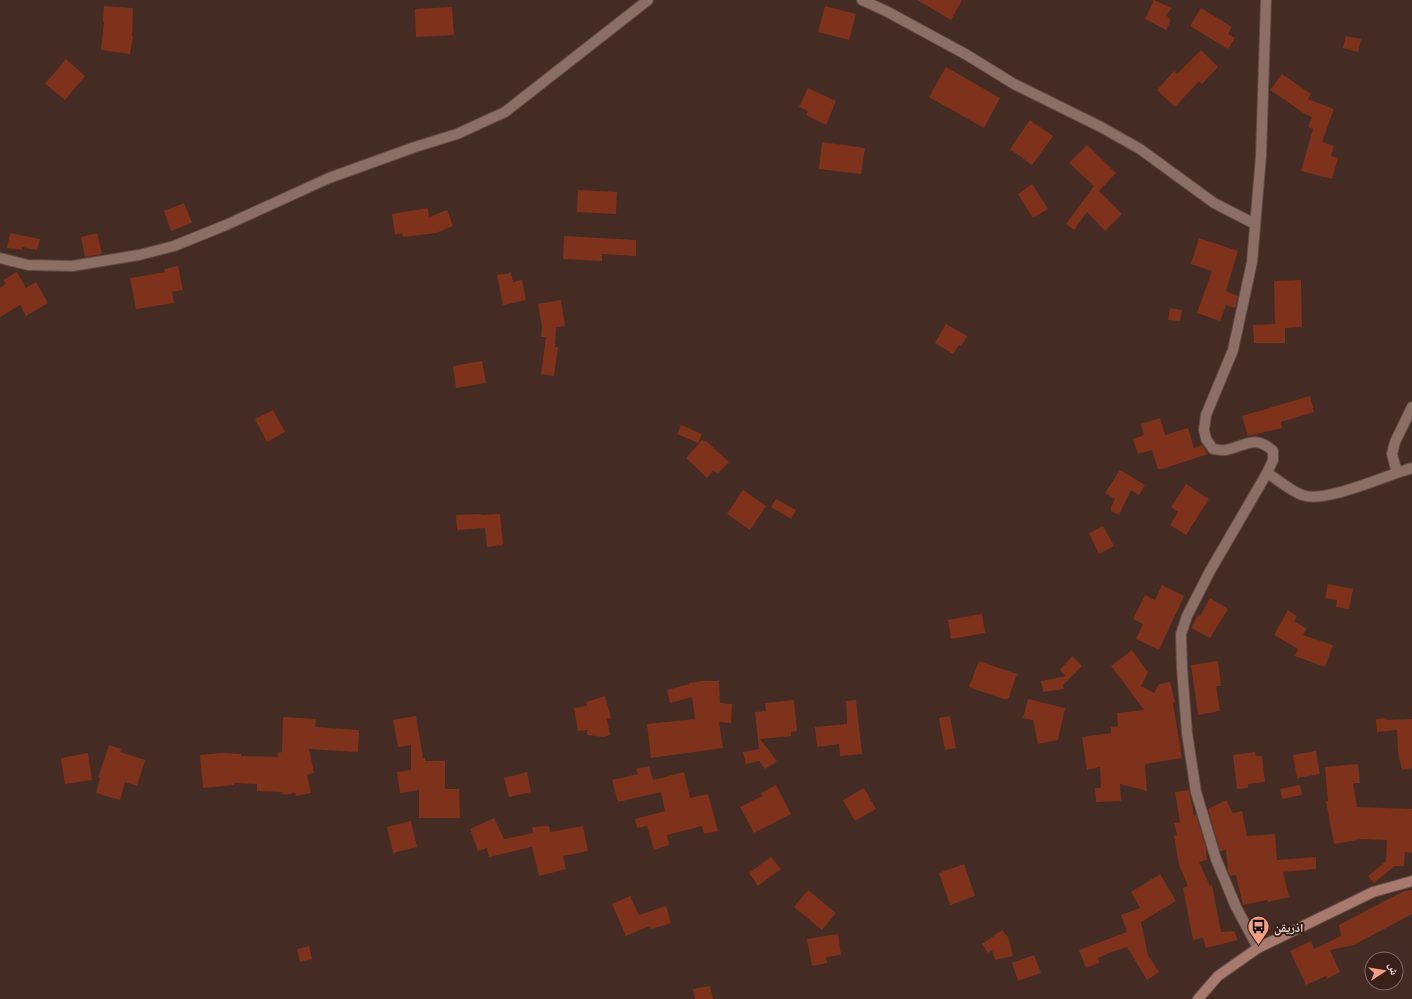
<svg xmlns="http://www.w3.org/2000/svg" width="1412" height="999" font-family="Cabin,'Noto Naskh Arabic',sans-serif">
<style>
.building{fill:#7f321b}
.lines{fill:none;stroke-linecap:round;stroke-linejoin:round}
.minor-casing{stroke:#5e4a43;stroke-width:12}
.tertiary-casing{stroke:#5e4a43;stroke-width:12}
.secondary-casing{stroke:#5e4a43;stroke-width:12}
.minor{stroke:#8b6e65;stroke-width:10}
.tertiary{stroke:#8b6e65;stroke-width:10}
.secondary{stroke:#a77a6d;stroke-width:10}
.labels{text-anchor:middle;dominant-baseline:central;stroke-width:4;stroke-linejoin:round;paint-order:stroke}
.poi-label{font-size:12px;font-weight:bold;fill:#e8d7d2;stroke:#39211a;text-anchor:start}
</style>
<rect width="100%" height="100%" fill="#442b23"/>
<path class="building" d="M 917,0 L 962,0 L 951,20 Z
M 1154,0 L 1172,8 L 1166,15 L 1171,20 L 1166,30 L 1145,19 Z
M 104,6 L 133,8 L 132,36 L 133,36 L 130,54 L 101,50 L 104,22 L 103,22 Z
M 825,6 L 856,14 L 849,40 L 818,32 Z
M 452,7 L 454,35 L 416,37 L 415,9 Z
M 1201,8 L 1232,27 L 1228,34 L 1235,38 L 1228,49 L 1190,26 Z
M 1346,36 L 1361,39 L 1358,52 L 1343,48 Z
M 1201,50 L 1218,67 L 1202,84 L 1199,81 L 1175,107 L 1157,90 L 1174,71 L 1177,74 Z
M 66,59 L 85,76 L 65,100 L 45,84 Z
M 946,67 L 1000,98 L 984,128 L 929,97 Z
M 1282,74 L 1311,94 L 1308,99 L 1334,109 L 1322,142 L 1334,146 L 1331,156 L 1338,158 L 1332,179 L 1301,171 L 1313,129 L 1308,127 L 1312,117 L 1305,114 L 1270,90 Z
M 808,88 L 836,101 L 826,125 L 806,115 L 808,111 L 799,107 Z
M 1030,120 L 1053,136 L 1032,165 L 1010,149 Z
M 822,142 L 865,148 L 861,174 L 819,169 Z
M 1087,145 L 1116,173 L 1099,191 L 1122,214 L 1105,231 L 1087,212 L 1074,230 L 1066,224 L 1094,186 L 1069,163 Z
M 1032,184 L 1048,209 L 1033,218 L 1018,194 Z
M 578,190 L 617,192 L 616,214 L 577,212 Z
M 184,203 L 192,223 L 171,231 L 164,211 Z
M 428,208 L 429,217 L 447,210 L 453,226 L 436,233 L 403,237 L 402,233 L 395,235 L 392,214 Z
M 10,233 L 40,239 L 37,250 L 22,247 L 22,250 L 7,248 Z
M 97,233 L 102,254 L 85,257 L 81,237 Z
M 564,236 L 636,240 L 636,256 L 602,254 L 602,261 L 563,259 Z
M 1199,238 L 1238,251 L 1226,291 L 1238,296 L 1235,308 L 1226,305 L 1220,321 L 1197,313 L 1212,271 L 1191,264 Z
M 178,266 L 183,290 L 172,292 L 174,303 L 136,309 L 130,278 L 165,272 L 164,269 Z
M 17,272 L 26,288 L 36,282 L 48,303 L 26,316 L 20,305 L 0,317 L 0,288 L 6,284 L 3,280 Z
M 511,273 L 513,282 L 522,280 L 526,300 L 503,305 L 497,275 Z
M 1301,280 L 1302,327 L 1285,328 L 1285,343 L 1254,343 L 1253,325 L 1275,324 L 1274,281 Z
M 561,300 L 565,326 L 556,327 L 555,347 L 558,347 L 554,376 L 541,374 L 546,337 L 541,337 L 542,326 L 538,304 Z
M 1170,308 L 1182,310 L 1180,321 L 1168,320 Z
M 946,324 L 967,336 L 961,346 L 959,345 L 953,354 L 935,343 Z
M 482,361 L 486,383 L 456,388 L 453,366 Z
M 1310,396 L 1314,412 L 1281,422 L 1282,428 L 1248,436 L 1242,416 Z
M 273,410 L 285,432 L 267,442 L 255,419 Z
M 1160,418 L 1165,435 L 1188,428 L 1194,448 L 1202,445 L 1208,454 L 1162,469 L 1158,469 L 1152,450 L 1138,454 L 1133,439 L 1144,435 L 1141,424 Z
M 681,425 L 702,434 L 698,443 L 677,434 Z
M 702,440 L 707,442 L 729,462 L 718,473 L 713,471 L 707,478 L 686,458 Z
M 1120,470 L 1145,485 L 1139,495 L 1131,490 L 1119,515 L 1111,511 L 1111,507 L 1115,499 L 1105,493 Z
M 1186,484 L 1209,499 L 1186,535 L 1170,525 L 1178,512 L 1171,507 Z
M 743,490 L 766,506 L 750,530 L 727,514 Z
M 776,499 L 796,510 L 791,519 L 771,507 Z
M 481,514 L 481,515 L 500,514 L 503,545 L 487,547 L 485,528 L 457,530 L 456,515 Z
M 1103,526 L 1114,546 L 1099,554 L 1089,533 Z
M 1328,584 L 1353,589 L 1349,609 L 1336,607 L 1337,600 L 1325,598 Z
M 1162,585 L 1184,596 L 1159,650 L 1136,639 L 1143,624 L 1133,619 L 1145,595 L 1155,600 Z
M 1210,598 L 1228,609 L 1210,638 L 1191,628 L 1198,615 L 1200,616 Z
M 1288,610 L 1297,616 L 1294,621 L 1307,629 L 1303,635 L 1333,645 L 1325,667 L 1295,656 L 1298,649 L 1274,635 Z
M 982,614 L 985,633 L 951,639 L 948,620 Z
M 1132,650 L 1148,672 L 1141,686 L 1154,693 L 1159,684 L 1170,682 L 1175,702 L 1173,703 L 1182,758 L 1145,764 L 1147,791 L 1120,784 L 1121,801 L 1096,802 L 1095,788 L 1101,788 L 1100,767 L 1087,770 L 1082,737 L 1111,733 L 1111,727 L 1118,726 L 1117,713 L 1144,710 L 1111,666 Z
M 1072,656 L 1082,666 L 1063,685 L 1064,689 L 1043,692 L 1041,681 L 1066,676 L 1060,670 Z
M 979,661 L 1017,674 L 1009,697 L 1007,699 L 1003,699 L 969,687 Z
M 1218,661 L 1221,686 L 1216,686 L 1220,711 L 1198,715 L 1191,665 Z
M 702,681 L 719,681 L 720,703 L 732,704 L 731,723 L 719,722 L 723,748 L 651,758 L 647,724 L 695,719 L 692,697 L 670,703 L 667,690 L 689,684 L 689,683 Z
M 605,696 L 611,718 L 607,719 L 610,735 L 604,737 L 587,735 L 587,730 L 578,731 L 574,708 L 587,706 L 586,702 Z
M 1028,699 L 1065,708 L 1058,740 L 1038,744 L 1033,720 L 1023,718 Z
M 794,700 L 797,731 L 791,732 L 791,736 L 760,739 L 777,761 L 765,769 L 759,761 L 746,764 L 743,752 L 759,749 L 755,712 L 766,711 L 765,703 Z
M 856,700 L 862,754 L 840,756 L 839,744 L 817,747 L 815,727 L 847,724 L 846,701 Z
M 416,716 L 423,758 L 425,758 L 425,761 L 445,761 L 445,789 L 459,789 L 460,818 L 419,818 L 419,790 L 400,793 L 397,772 L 411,770 L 411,745 L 398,747 L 393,720 Z
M 950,716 L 956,748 L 945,750 L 939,718 Z
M 283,717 L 316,719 L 315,727 L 359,730 L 358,752 L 309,749 L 314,773 L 307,775 L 311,793 L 296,796 L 295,793 L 283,795 L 282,792 L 257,791 L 257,784 L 234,783 L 234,785 L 203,788 L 200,755 L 222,753 L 241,754 L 241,756 L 278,757 L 277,753 L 282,752 Z
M 1386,718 L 1387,720 L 1412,719 L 1412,768 L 1402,770 L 1398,752 L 1397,730 L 1377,732 L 1376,719 Z
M 109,745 L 121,749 L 120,752 L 145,760 L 137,786 L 125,782 L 120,800 L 96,793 L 100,778 L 98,778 Z
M 1316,751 L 1320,774 L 1297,778 L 1293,755 Z
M 1255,752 L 1256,756 L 1262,756 L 1265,782 L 1248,784 L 1248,788 L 1237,789 L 1233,755 Z
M 88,753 L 92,780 L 65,784 L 61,758 Z
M 1358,764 L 1360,783 L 1353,783 L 1357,807 L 1412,809 L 1412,853 L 1405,852 L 1404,866 L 1395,866 L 1374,883 L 1368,876 L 1386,861 L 1387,840 L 1362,839 L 1334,844 L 1326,801 L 1328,801 L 1325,767 Z
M 649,766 L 653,780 L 684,772 L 690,798 L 708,794 L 718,831 L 704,834 L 702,826 L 667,835 L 669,845 L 654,850 L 647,826 L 637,828 L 635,819 L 665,811 L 661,792 L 618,802 L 612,780 L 638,774 L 636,769 Z
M 527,772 L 531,792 L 509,797 L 504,778 Z
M 776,785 L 791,814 L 754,833 L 740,807 L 762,796 L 761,793 Z
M 1300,785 L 1302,795 L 1282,799 L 1280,789 Z
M 864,788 L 876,809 L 855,821 L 843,800 Z
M 1189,790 L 1194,816 L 1196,814 L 1207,851 L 1206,851 L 1207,860 L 1199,862 L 1210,886 L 1212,885 L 1221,932 L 1234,931 L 1238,940 L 1206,948 L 1203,938 L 1193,940 L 1183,888 L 1188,886 L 1179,865 L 1174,836 L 1177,835 L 1174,823 L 1180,822 L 1175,792 Z
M 1226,800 L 1233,813 L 1242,811 L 1247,836 L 1275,834 L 1277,860 L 1316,857 L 1316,869 L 1283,872 L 1289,897 L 1268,902 L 1267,900 L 1243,905 L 1236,875 L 1230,876 L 1228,871 L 1226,850 L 1220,851 L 1208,809 Z
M 494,818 L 504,839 L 533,833 L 532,827 L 549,826 L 550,832 L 583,826 L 588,851 L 563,856 L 566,869 L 539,876 L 532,847 L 489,857 L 487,848 L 478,851 L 470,829 Z
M 411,821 L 417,847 L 393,853 L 387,827 Z
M 771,857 L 781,869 L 758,886 L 749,873 Z
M 964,864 L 975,896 L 950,905 L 939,873 Z
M 1160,874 L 1176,901 L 1141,922 L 1148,955 L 1159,972 L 1147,980 L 1127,947 L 1109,953 L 1098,958 L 1099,963 L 1086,968 L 1079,950 L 1127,932 L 1121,915 L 1140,908 L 1131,892 Z
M 808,890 L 836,913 L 822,930 L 794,907 Z
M 1412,890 L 1412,914 L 1354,945 L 1330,950 L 1340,972 L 1327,979 L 1326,976 L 1306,985 L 1290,951 L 1311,941 L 1314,949 L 1341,936 L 1339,925 L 1404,891 Z
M 630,896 L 639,915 L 666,906 L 671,923 L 651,929 L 650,926 L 626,936 L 612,904 Z
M 1002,930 L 1008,937 L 1013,956 L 995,960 L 992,950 L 988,953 L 982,944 Z
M 838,934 L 841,955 L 826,957 L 827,963 L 812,966 L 807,939 Z
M 309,946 L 312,959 L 300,962 L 297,949 Z
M 1034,955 L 1041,973 L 1018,981 L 1012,963 Z
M 710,986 L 713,999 L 695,999 L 693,989 Z"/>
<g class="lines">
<defs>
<path id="minor" d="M 1267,473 C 1277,479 1291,491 1302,495 C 1325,504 1386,475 1412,468
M 1397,473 L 1392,454 L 1395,442 L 1412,407"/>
<path id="tertiary" d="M 862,0 L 886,11 L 967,55 L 1014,84 L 1101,127 L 1140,149 L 1214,203 L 1255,224
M 0,258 L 28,265 L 72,266 L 139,255 L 174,246 L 226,225 L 329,178 L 415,147 L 457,134 L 505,112 L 648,0
M 1258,948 L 1236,907 L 1216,859 L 1196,792 L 1187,733 L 1182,668 L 1181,634 L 1187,616 L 1210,571 L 1267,473 L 1273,460 L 1273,451 C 1255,434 1245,446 1226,450 C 1222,451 1217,449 1213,449 L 1206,439 L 1204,430 L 1206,415 L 1233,350 L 1252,262 L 1261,156 L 1266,0"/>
<path id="secondary" d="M 1198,999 L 1218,976 L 1258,948 L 1373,892 L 1412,881"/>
</defs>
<use href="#minor" class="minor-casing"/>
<use href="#tertiary" class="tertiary-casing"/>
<use href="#secondary" class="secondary-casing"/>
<use href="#minor" class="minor"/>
<use href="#tertiary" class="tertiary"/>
<use href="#secondary" class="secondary"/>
</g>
<defs>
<symbol id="bus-pin" viewBox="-11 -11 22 30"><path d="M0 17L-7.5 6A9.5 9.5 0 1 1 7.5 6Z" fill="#f39f86" stroke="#39211a"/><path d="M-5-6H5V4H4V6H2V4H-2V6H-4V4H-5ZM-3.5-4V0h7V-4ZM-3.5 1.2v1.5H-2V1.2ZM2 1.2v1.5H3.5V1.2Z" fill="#111"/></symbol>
</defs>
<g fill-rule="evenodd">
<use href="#bus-pin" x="1246" y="914" width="25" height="34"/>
</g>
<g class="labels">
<g class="poi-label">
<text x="1274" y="927">اذريقن</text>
</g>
</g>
<g transform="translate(1384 971) rotate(78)"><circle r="19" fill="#39211a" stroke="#7f6a64"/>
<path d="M0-3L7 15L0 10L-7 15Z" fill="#f39f86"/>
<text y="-6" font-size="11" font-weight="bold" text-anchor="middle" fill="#e8d7d2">ش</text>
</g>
</svg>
